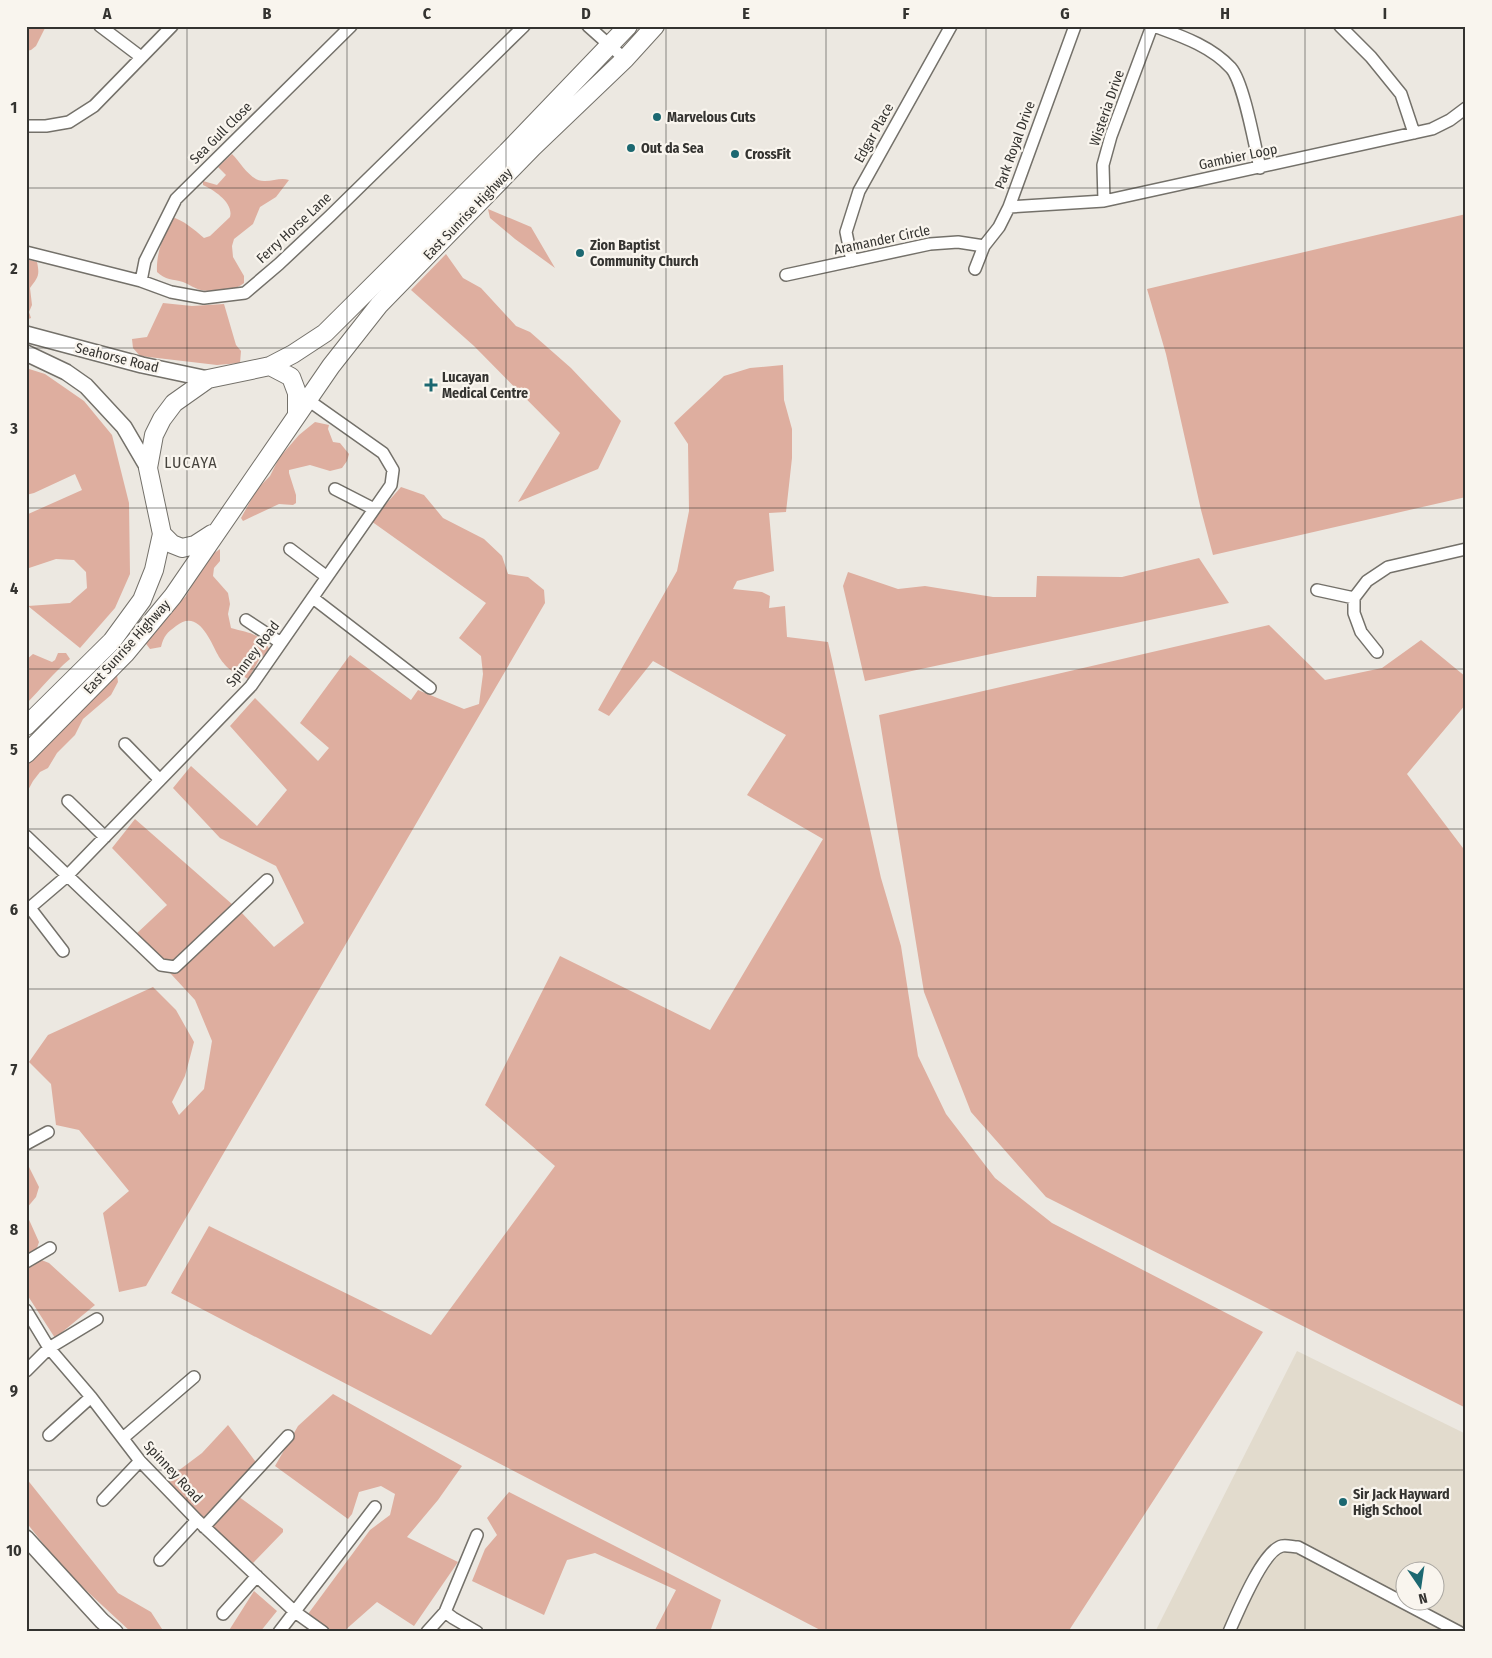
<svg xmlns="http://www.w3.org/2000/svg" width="1492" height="1658" font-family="'Fira Sans Condensed',sans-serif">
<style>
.built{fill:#e2dbcd;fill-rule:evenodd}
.green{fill:#deae9f}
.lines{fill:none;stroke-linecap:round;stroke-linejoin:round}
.street-casing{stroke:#74716a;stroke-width:14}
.secondary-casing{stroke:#74716a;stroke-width:18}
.primary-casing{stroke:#74716a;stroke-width:20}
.street{stroke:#fff;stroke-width:11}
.secondary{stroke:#fff;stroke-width:15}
.primary{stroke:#fff;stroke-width:18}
.grid{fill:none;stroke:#343330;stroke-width:1;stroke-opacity:0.55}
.poi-dot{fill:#1c6871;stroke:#f9f5ee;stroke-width:2}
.labels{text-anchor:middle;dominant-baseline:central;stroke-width:4.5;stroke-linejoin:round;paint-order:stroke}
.street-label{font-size:14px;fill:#343330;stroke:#f9f5ee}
.poi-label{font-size:14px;font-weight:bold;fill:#343330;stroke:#f9f5ee;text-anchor:start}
.quarter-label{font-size:16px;letter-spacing:1px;fill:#48453f;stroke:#f9f5ee}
.neatline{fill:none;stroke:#343330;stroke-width:2}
.grid-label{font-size:16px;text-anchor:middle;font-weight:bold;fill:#343330}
</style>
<rect width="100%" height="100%" fill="#ece8e1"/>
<path class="built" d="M 1297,1351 L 1466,1434 L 1466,1632 L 1155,1632 ZM 1404,1570 L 1434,1570 L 1434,1600 L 1404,1600 Z"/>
<path class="green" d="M 26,26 L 46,26 L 36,46 L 31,50 L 26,51 Z
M 232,154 C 241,163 251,182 265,181 C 274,181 281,177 289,180 L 276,197 L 260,207 L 253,224 L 234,239 L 232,246 L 233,257 L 244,276 L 244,283 C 234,292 214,292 201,290 C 195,289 189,284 183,282 C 173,279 165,280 157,272 C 156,252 164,235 172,217 C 183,220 195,230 204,238 L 210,236 L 230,217 C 234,203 214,190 203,185 L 203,181 L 217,185 L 226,175 L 218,167 Z
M 488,209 L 531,227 L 555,268 L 515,239 L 490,218 Z
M 1466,214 L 1466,497 L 1213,555 L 1201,510 L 1166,354 L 1147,289 Z
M 446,254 L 463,278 L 481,288 L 516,326 L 530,332 L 571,368 L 621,421 L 598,469 L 518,502 L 560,433 L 474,346 L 411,290 Z
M 26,259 L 37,262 C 40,276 38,277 30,288 L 32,305 L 29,312 L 31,318 L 26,320 Z
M 163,303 L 192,306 L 224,304 L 236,345 L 241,351 L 240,363 L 217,365 L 140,356 L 133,348 L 132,339 L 147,337 Z
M 783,365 L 784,400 L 792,429 L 792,458 L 786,512 L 769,513 L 774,571 L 737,581 L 733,589 L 762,592 L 770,596 L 769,608 L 785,606 L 787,637 L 828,642 L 881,878 L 901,946 L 918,1056 L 946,1114 L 995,1178 L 1052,1223 L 1263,1332 L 1068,1632 L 824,1632 L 171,1293 L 209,1226 L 431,1335 L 555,1166 L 485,1105 L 560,956 L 710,1030 L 823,839 L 747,795 L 786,735 L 653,661 L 609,716 L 598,710 L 677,571 L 689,511 L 688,444 L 674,423 L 724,376 L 750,368 Z
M 26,368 L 45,374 L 84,401 L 112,435 L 129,503 L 130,574 L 115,608 L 80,648 L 28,606 L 70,603 L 87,588 L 86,572 L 74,560 L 56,559 L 26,569 L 26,515 L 82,490 L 75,474 L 34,493 L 26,495 Z
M 315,422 L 329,425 L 328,429 L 333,442 L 340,443 L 349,454 L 347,461 L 342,468 L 330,471 L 310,465 L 289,470 L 289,473 L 296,495 L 296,503 L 293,505 L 279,504 L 243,521 L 241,518 L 257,489 L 270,476 L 279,458 L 299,435 Z
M 401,487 L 424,495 L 443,518 L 484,539 L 502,556 L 508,574 L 528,577 L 544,590 L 545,603 L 146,1286 L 119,1292 L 103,1213 L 129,1191 L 79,1130 L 56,1125 L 51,1084 L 29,1062 L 48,1035 L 153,987 L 176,1010 L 194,1042 L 185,1076 L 172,1102 L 179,1115 L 204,1089 L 212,1041 L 195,1000 L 135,935 L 167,905 L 112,848 L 135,819 L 241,912 L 274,947 L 304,923 L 276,866 L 220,838 L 173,788 L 191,766 L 257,826 L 287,790 L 230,726 L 255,698 L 318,761 L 329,748 L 300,723 L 350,655 L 411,700 L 418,690 L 464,709 L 479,704 L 483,674 L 481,656 L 459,638 L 486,603 L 371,521 Z
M 220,549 L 220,561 L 214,568 L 213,576 L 228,593 L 230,604 L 228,614 L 231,628 C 249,633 260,633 270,650 L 259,660 L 248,679 C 242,675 232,672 227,667 C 225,665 219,658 218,655 C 210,640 198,608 176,626 C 167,633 164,635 161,647 L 150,649 L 144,641 L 146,635 L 186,596 L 207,558 Z
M 1199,558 L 1229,603 L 865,681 L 843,586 L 848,572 L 898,589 L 925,586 L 993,597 L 1036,597 L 1037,576 L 1122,577 Z
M 1269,625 L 1325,680 L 1382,668 L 1421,640 L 1466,677 L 1466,704 L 1407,774 L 1466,852 L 1466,1408 L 1046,1197 L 971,1112 L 924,992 L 879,715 Z
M 58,653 L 66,653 L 70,659 C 54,672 41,689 26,704 L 26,660 L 33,654 L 52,662 L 55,660 Z
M 113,674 L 117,675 L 118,682 L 111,695 L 83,719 L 75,735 L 57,753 L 48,768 L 40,772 L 33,781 L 26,794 L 26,763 Z
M 26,1161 L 39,1187 L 36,1197 L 26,1209 Z
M 26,1213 L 39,1242 L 36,1251 L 26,1257 Z
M 39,1259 L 49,1263 L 95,1305 L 55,1338 L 26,1293 L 26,1267 Z
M 333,1394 L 462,1466 L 438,1500 L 407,1537 L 458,1562 L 414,1626 L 377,1602 L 343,1632 L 330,1632 L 308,1614 L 370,1530 L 390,1515 L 395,1494 L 381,1486 L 359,1492 L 352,1514 L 348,1519 L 275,1466 L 298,1426 Z
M 228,1425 L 258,1465 L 231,1491 L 283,1529 L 283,1532 L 253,1563 L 192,1510 L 166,1480 L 202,1453 Z
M 26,1478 L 118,1593 L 151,1612 L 164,1632 L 131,1632 L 63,1569 L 26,1522 Z
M 509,1492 L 721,1600 L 710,1632 L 658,1632 L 655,1630 L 676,1590 L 595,1553 L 567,1560 L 544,1615 L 472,1581 L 485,1549 L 497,1535 L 487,1518 Z
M 254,1591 L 277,1611 L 260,1632 L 228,1632 Z"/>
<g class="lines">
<defs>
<path id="street" d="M 100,26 L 141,57
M 588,26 L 625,59
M 1154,26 C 1181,36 1211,46 1231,68 C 1244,83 1255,147 1260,168
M 1340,26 L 1371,57 L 1401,94 L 1414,133
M 26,126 L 46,126 L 69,122 L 94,106 L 172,26
M 1104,201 L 1103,165 L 1111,136 L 1152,26
M 1009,207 L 1104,201 L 1432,129 L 1450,120 L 1466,108
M 26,252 L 141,281 L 171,292 L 204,298 L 245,293 L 279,264 L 330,216 L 524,26
M 852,261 L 846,232 L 859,191 L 951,26
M 975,269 L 984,246 L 999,227 L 1009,207 L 1075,26
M 786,275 L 930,244 L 958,242 L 984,246
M 141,281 L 145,261 L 176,199 L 351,26
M 335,489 L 374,509
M 290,549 L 327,577
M 1317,590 L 1354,598
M 313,598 L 430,688
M 246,620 L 281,643
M 1377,652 L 1361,632 L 1354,613 L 1354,598 L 1367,581 L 1388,567 L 1466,549
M 125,744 L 160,780
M 68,801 L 105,837
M 26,836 L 161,965 L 175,967 L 267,880
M 30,908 L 63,951
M 26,911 L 67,876 L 251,686 L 391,485 L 393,470 L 383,453 L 308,400
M 26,1144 L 48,1132
M 26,1262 L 50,1248
M 26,1310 L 49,1348 L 91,1397 L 140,1461 L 197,1520 L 295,1612 L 323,1632
M 26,1371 L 49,1348 L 97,1319
M 49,1435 L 91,1397
M 123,1438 L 194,1377
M 103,1500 L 140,1461
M 204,1527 L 288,1436
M 160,1560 L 197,1520
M 445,1612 L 477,1535
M 223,1614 L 257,1576
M 279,1632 L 375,1507
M 427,1632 L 445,1612 L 453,1618 L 477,1632
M 1229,1632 C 1237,1614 1263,1550 1282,1546 C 1287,1545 1293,1547 1298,1547 L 1459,1632"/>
<path id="secondary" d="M 26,334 L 142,365 L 208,379
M 26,353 L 66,372 L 86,386 L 124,427 L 148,468
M 26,1538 L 102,1621 L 115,1632"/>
<path id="primary" d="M 270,366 L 291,377 L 297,393 L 297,415
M 212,534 L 195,545 L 182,548 L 172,544 L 162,534 L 148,468 L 154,435 L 162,419 L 174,403 L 208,379 L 270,366 L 293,354 L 325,333 L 507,152 L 628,26
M 26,726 L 112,641 L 142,600 L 154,570 L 162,534
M 26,754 L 125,654 L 173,596 L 331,366 L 379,305 L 533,147 L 625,59 L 655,26"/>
</defs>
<use href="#street" class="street-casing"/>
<use href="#secondary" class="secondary-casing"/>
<use href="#primary" class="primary-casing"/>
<use href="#street" class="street"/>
<use href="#secondary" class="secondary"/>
<use href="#primary" class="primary"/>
</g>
<path class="grid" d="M 187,26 L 187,1632M 347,26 L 347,1632M 506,26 L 506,1632M 666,26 L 666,1632M 826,26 L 826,1632M 986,26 L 986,1632M 1145,26 L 1145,1632M 1305,26 L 1305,1632M 26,188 L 1466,188M 26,348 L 1466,348M 26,508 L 1466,508M 26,669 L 1466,669M 26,829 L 1466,829M 26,989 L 1466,989M 26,1150 L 1466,1150M 26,1310 L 1466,1310M 26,1470 L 1466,1470"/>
<g class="poi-dot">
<circle cx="657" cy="117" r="5"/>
<circle cx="631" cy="148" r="5"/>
<circle cx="735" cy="154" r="5"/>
<circle cx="580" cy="253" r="5"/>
<path d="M428.5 377.5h5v5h5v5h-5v5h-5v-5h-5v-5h5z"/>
<circle cx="1343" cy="1502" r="5"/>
</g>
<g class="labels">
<g class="street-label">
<text transform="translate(1107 108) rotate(-71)">Wisteria Drive</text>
<text transform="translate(221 133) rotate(-45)">Sea Gull Close</text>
<text transform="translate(874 133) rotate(-61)">Edgar Place</text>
<text transform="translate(1015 145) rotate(-70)">Park Royal Drive</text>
<text transform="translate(1238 157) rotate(-12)">Gambier Loop</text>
<text transform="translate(468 214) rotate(-46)">East Sunrise Highway</text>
<text transform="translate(294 228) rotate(-43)">Ferry Horse Lane</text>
<text transform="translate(882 240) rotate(-12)">Aramander Circle</text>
<text transform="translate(117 358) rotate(14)">Seahorse Road</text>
<text transform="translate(127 647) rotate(-48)">East Sunrise Highway</text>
<text transform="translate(253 654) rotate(-53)">Spinney Road</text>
<text transform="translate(173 1472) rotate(47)">Spinney Road</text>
</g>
<g class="poi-label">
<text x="667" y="117">Marvelous Cuts</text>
<text x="641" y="148">Out da Sea</text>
<text x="745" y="154">CrossFit</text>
<text x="590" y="245">Zion Baptist<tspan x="590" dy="16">Community Church</tspan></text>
<text x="442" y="377">Lucayan<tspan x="442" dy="16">Medical Centre</tspan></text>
<text x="1353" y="1494">Sir Jack Hayward<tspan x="1353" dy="16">High School</tspan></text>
</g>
<g class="quarter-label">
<text x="191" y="462">LUCAYA</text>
</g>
</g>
<rect width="1492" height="1658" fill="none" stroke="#f9f5ee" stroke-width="55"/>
<g transform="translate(1420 1586) rotate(167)"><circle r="24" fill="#f9f5ee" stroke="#aaa7a2"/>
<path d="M0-4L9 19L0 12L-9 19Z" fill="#1c6871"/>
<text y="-8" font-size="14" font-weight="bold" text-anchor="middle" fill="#343330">N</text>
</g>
<rect x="28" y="28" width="1436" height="1602" class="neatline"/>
<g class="grid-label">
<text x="107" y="19">A</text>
<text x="267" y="19">B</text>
<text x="427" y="19">C</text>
<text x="586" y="19">D</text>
<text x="746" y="19">E</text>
<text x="906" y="19">F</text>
<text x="1065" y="19">G</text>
<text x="1225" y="19">H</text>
<text x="1385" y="19">I</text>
<text x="14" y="113">1</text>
<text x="14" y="274">2</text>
<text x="14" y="434">3</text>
<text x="14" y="594">4</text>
<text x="14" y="755">5</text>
<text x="14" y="915">6</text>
<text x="14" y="1075">7</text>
<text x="14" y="1235">8</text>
<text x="14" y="1396">9</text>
<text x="14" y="1556">10</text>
</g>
</svg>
